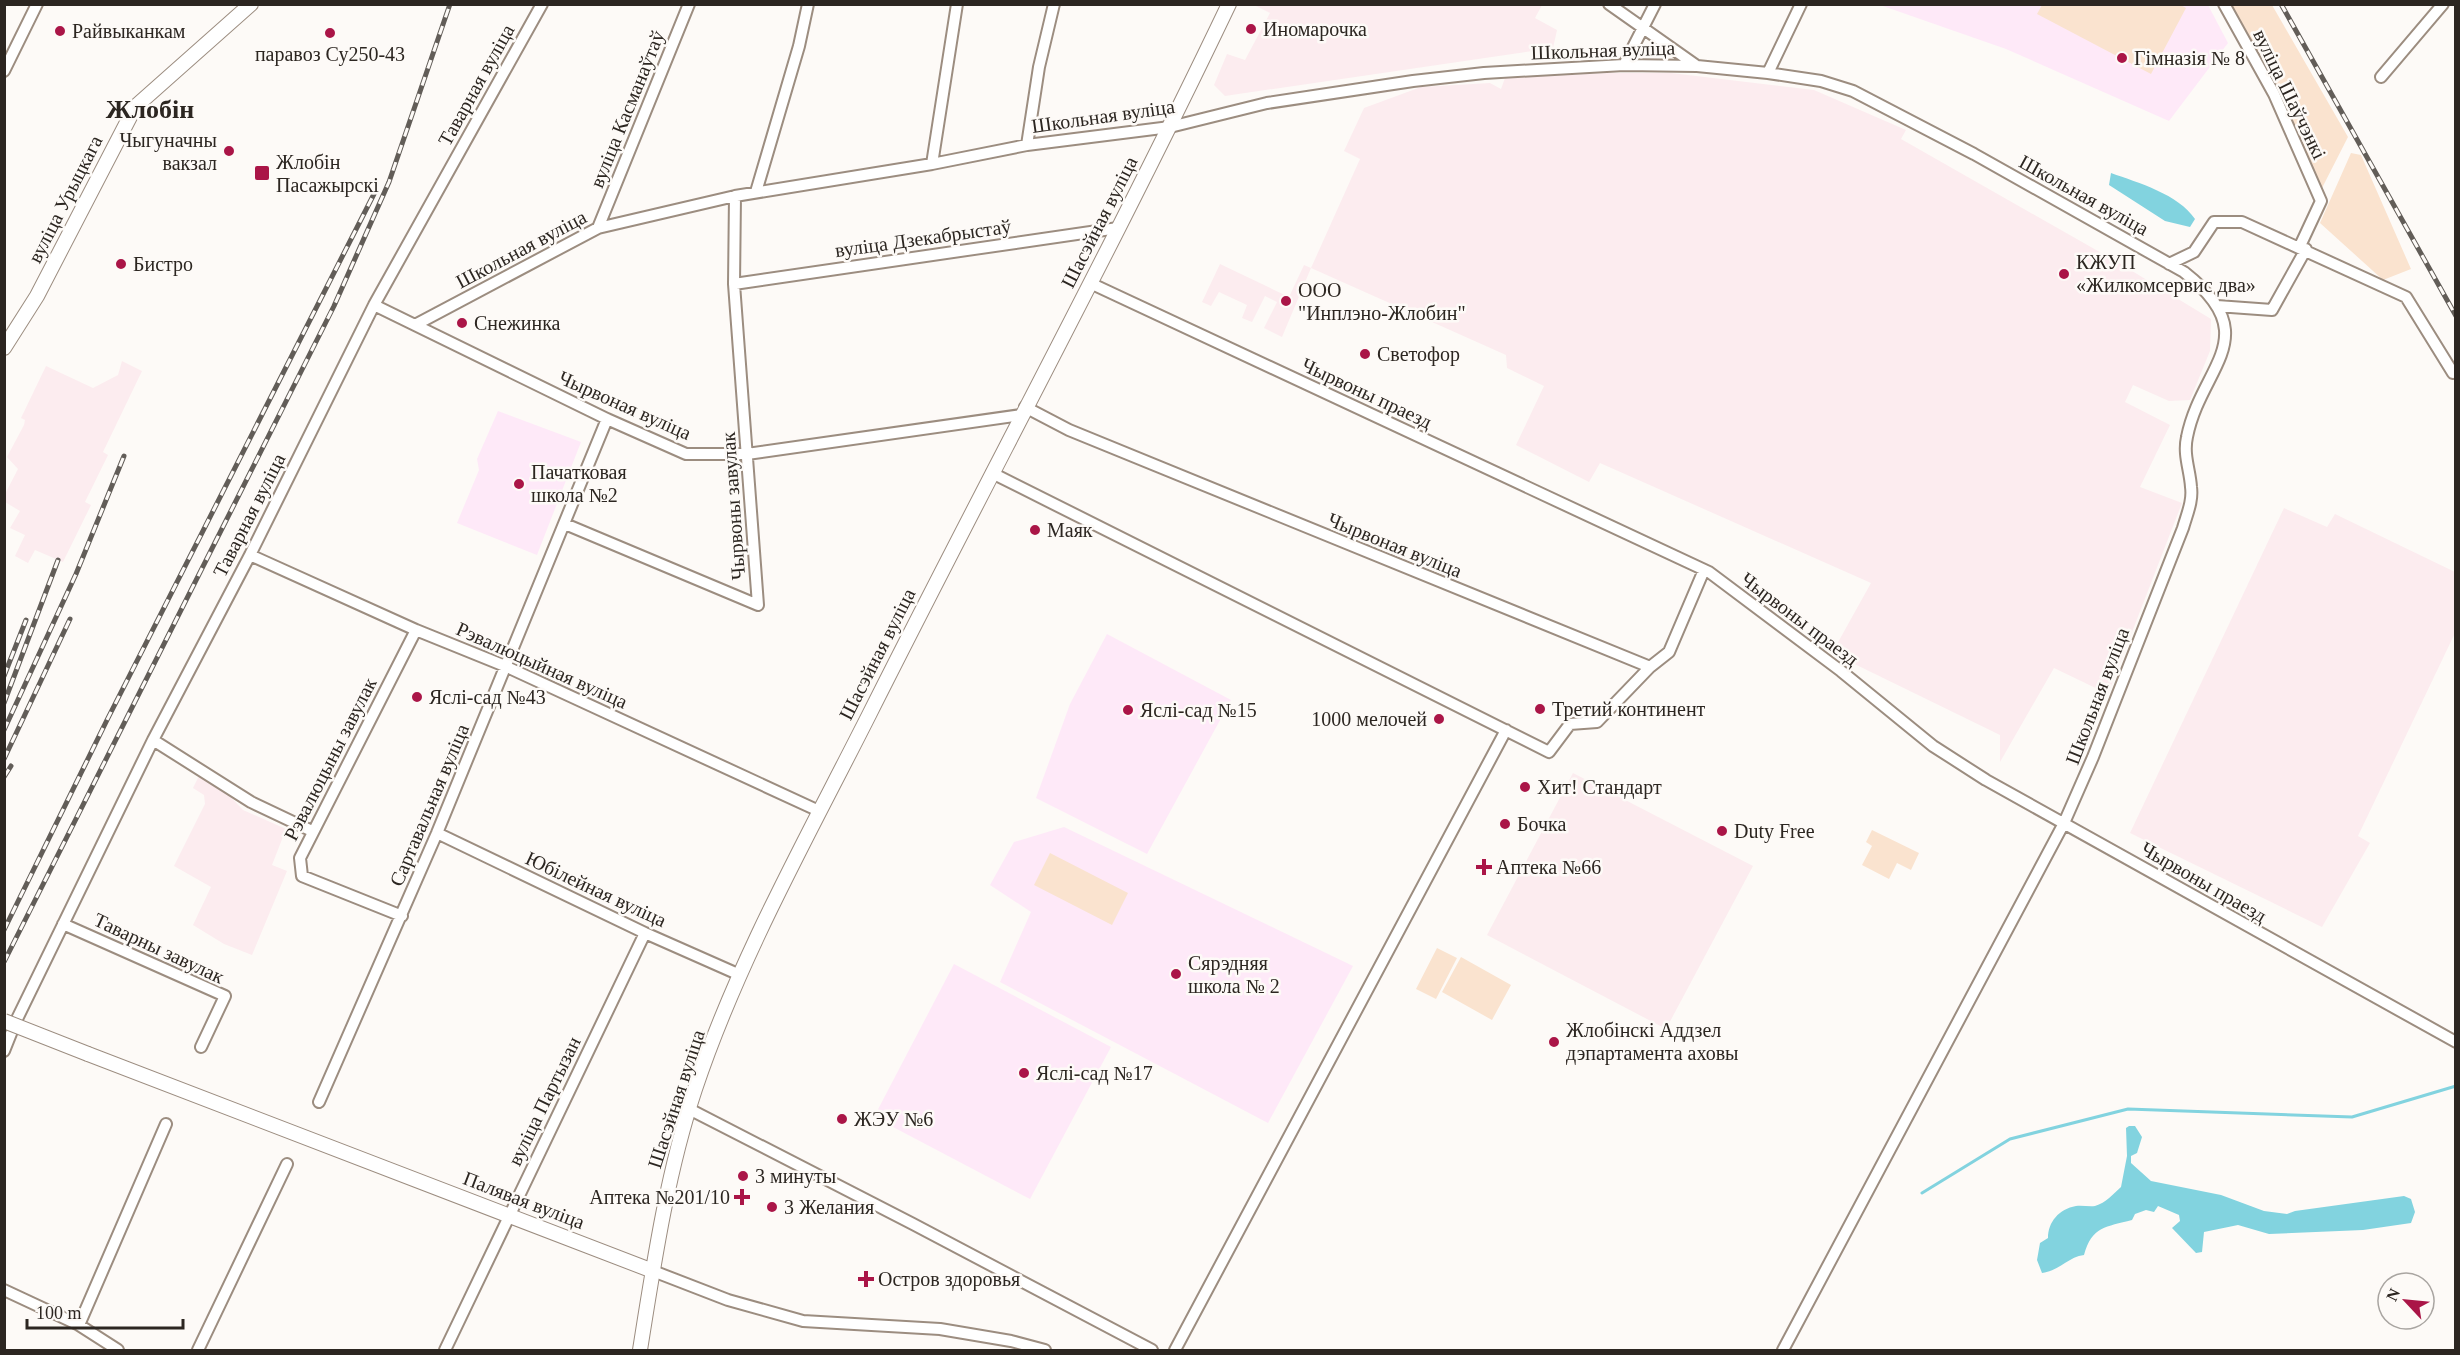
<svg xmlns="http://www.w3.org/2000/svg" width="2460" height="1355" font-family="'Times New Roman',serif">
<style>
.industrial{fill:#fcecef}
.education{fill:#fee9f8}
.green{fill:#fae3cf}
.water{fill:#82d3df}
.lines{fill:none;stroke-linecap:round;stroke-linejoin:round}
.stream{stroke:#82d3df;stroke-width:3}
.minor-casing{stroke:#9c8d80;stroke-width:14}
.major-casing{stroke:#9c8d80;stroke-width:16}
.minor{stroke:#fff;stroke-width:10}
.major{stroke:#fff;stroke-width:14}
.rail-casing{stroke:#625d58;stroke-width:5}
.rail{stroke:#fdfaf7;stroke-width:3;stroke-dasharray:9;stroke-linecap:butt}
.major-bridge-casing{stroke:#9c8d80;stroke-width:16;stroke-linecap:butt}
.major-bridge{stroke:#fff;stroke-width:14}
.poi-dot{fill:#aa1547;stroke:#fdfaf7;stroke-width:2}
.labels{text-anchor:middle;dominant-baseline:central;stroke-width:5;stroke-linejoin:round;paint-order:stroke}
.poi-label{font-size:20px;fill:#2c2621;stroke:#fdfaf7;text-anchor:start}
.street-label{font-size:20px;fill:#2c2621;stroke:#fdfaf7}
.district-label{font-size:26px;font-weight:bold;fill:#2c2621;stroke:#fdfaf7}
</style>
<rect width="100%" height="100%" fill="#fdfaf7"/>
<path class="industrial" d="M 1254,5 L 1542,5 L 1535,18 L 1557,30 L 1553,48 L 1225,96 L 1214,85 L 1227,54 L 1245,60 L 1270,13 Z
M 1606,73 L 1671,73 L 1814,90 L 1906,130 L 1901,139 L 2119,263 L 2211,319 L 2210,351 L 2190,400 L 2169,401 L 2133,385 L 2125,402 L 2170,425 L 2140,487 L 2182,503 L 2108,694 L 2054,668 L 2000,762 L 2000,735 L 1832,653 L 1871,583 L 1600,463 L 1589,482 L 1516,445 L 1544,386 L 1507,368 L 1506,355 L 1311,268 L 1282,337 L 1264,328 L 1277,302 L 1265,296 L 1252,322 L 1242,318 L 1247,305 L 1219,292 L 1211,306 L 1202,302 L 1220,264 L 1289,297 L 1304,265 L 1311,268 L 1360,159 L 1344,151 L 1364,108 L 1421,87 L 1490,83 L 1501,89 L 1505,78 Z
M 122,361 L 142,371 L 103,452 L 108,455 L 85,502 L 91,505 L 63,562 L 35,550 L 28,563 L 15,556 L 25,535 L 10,528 L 20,511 L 5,502 L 5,494 L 18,469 L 7,457 L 24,425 L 25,420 L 21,418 L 46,366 L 93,388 L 118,375 Z
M 2284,508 L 2327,527 L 2335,514 L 2455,572 L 2455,633 L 2358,836 L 2370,843 L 2322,927 L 2130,833 Z
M 201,772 L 222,788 L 243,810 L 286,829 L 272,865 L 287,871 L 252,955 L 224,944 L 193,925 L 211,887 L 174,866 L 205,804 L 204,795 L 193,788 Z
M 1573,773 L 1753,866 L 1666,1029 L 1487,935 Z"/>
<path class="education" d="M 1880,5 L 2208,5 L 2228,43 L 2169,121 L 2006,49 Z
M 498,411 L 581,442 L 537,555 L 457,523 L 479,470 L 477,459 Z
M 1107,634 L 1231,700 L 1147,854 L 1036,798 L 1070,704 Z
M 1064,827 L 1353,966 L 1268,1123 L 1000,982 L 1031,912 L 990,885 L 1014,842 Z
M 954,964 L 1111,1047 L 1030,1199 L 874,1117 Z"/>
<path class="green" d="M 2042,5 L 2179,4 L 2186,8 L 2151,74 L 2037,14 Z
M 2229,5 L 2272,5 L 2348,137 L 2322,188 L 2279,91 Z
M 2351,153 L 2361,155 L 2411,269 L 2383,280 L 2320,223 Z
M 1872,830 L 1919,853 L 1911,870 L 1897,863 L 1889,879 L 1862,865 L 1872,846 L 1866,842 Z
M 1050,853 L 1128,893 L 1112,925 L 1034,885 Z
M 1437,948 L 1457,958 L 1436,999 L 1416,989 Z
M 1461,957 L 1511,985 L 1492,1020 L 1442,992 Z"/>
<path class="water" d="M 2111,173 C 2139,183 2178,194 2195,219 L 2190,227 L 2165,221 L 2109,185 Z
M 2129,1126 L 2135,1126 L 2142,1137 L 2137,1153 L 2131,1156 L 2131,1163 L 2151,1181 L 2221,1195 L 2264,1211 L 2287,1214 L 2295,1211 L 2404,1196 L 2411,1199 L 2415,1212 L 2411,1223 L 2363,1230 L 2269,1234 L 2238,1225 L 2204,1232 L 2202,1252 L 2196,1253 L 2172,1228 L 2180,1221 L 2179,1215 L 2158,1206 L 2154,1212 L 2146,1210 L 2135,1214 L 2132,1220 C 2106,1227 2092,1226 2084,1255 C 2068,1257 2059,1271 2042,1273 L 2037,1260 L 2040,1243 L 2048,1238 C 2048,1222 2059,1209 2076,1206 C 2082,1205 2089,1207 2095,1206 C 2106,1203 2113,1194 2121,1187 L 2127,1156 L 2126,1128 Z"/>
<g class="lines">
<path class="stream" d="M 1922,1193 L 2010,1139 L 2128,1109 L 2352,1117 L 2456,1086"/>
<defs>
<path id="minor" d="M 1609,4 L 1697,66
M 2224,4 L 2274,94 L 2321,201 L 2300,246
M 1624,65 L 1655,4
M 4,71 L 37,4
M 1768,73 L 1801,4
M 2381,77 L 2443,4
M 1027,145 L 1039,67 L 1054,4
M 932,164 L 957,4
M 756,192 L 799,46 L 808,4
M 598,228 L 689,4
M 2169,264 L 2194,252 L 2214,222 L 2242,222 L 2406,297 L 2453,373
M 1090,283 L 1709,572 L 1841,671 L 1933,746 L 1986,780 L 2456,1042
M 734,284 L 1118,228
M 374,305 L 607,419 L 686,454 L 747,454 L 1021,415
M 2217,306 L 2272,310 L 2306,249
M 415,325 L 598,228 L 735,196 L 932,164 L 1027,145 L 1170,127 L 1267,103 L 1413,81 L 1484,73 L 1624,65 L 1697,66 L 1768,73 L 1821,81 L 1853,91 L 1974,154 L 2184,272 C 2267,337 2201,366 2187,437 C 2183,455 2190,470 2191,487 C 2193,501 2187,514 2183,528 L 2093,757 L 2064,823 L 1783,1350
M 1025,407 L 1069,430 L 1650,667 L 1669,652 L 1704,570
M 992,473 L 1549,752 L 1570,724 L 1597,722 L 1650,667
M 565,524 L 758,605 L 734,284 L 735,196
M 250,555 L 416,630 L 505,666 L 819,811
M 153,740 L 251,802 L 312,831
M 437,833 L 645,933 L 740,975
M 402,916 L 302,876 L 300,858 L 416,630
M 63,924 L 225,996 L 201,1047
M 4,1051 L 16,1021 L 153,740 L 250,555 L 374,305 L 542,4
M 319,1102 L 437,833 L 607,419
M 689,1109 L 913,1224 L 1152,1350
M 653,1271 L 728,1300 L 803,1321 L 940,1329 L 1011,1341 L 1045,1350
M 4,1290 L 79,1325 L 118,1350
M 79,1325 L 166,1124
M 198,1350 L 287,1164
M 445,1350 L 645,933
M 1175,1350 L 1506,730"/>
<path id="major" d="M 4,348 L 37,296 L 135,107 L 251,4
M 88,1054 L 653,1271
M 640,1350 C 654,1262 667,1174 695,1089 C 739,958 808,836 870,713 C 989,476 1115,243 1229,4"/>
</defs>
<use href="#minor" class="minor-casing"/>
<use href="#major" class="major-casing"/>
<use href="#minor" class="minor"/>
<use href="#major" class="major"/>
<defs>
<path id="rail" d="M 2281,4 L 2456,316
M 4,676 L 26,620
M 4,703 L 58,560
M 4,730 L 76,574 L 124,456
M 4,759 L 70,619
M 4,777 L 11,766
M 4,930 L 107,720 L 376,190
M 4,962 L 334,306 L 389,182 L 450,4"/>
</defs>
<use href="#rail" class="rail-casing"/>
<use href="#rail" class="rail"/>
<defs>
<path id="major-bridge" d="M 4,1021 L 88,1054"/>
</defs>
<use href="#major-bridge" class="major-bridge-casing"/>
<use href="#major-bridge" class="major-bridge"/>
</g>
<g class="poi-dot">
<circle cx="1251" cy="29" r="6"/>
<circle cx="60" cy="31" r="6"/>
<circle cx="330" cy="33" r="6"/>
<circle cx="2122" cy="58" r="6"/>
<circle cx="229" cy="151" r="6"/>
<rect x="254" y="165" width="16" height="16" rx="3"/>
<circle cx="121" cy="264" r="6"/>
<circle cx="2064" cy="274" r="6"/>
<circle cx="1286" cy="301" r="6"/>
<circle cx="462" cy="323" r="6"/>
<circle cx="1365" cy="354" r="6"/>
<circle cx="519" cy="484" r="6"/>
<circle cx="1035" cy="530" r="6"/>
<circle cx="417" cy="697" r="6"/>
<circle cx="1540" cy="709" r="6"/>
<circle cx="1128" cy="710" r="6"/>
<circle cx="1439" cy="719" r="6"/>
<circle cx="1525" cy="787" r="6"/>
<circle cx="1505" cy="824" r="6"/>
<circle cx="1722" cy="831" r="6"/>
<path d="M1481 858h6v6h6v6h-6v6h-6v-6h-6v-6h6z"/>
<circle cx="1176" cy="974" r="6"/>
<circle cx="1554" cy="1042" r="6"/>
<circle cx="1024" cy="1073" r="6"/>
<circle cx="842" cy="1119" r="6"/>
<circle cx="743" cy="1176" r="6"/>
<path d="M739 1188h6v6h6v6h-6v6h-6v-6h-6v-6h6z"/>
<circle cx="772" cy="1207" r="6"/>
<path d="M863 1270h6v6h6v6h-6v6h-6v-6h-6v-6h6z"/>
</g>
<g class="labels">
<g class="poi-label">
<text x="1263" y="29">Иномарочка</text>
<text x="72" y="31">Райвыканкам</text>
<text x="330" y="54" text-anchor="middle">паравоз Су250-43</text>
<text x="2134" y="58">Гімназія № 8</text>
<text x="217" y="140" text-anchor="end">Чыгуначны<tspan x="217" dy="23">вакзал</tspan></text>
<text x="276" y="162">Жлобін<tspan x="276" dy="23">Пасажырскі</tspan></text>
<text x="2076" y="262">КЖУП<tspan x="2076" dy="23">«Жилкомсервис два»</tspan></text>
<text x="133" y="264">Бистро</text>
<text x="1298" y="290">ООО<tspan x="1298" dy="23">"Инплэно-Жлобин"</tspan></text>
<text x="474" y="323">Снежинка</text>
<text x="1377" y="354">Светофор</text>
<text x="531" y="472">Пачатковая<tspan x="531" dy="23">школа №2</tspan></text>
<text x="1047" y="530">Маяк</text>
<text x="429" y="697">Яслі-сад №43</text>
<text x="1552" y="709">Третий континент</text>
<text x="1140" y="710">Яслі-сад №15</text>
<text x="1427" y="719" text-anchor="end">1000 мелочей</text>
<text x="1537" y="787">Хит! Стандарт</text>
<text x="1517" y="824">Бочка</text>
<text x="1734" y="831">Duty Free</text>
<text x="1496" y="867">Аптека №66</text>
<text x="1188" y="963">Сярэдняя<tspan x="1188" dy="23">школа № 2</tspan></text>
<text x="1566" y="1030">Жлобінскі Аддзел<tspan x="1566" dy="23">дэпартамента аховы</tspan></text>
<text x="1036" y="1073">Яслі-сад №17</text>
<text x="854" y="1119">ЖЭУ №6</text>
<text x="755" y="1176">3 минуты</text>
<text x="730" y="1197" text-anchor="end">Аптека №201/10</text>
<text x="784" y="1207">3 Желания</text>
<text x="878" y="1279">Остров здоровья</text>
</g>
<g class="street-label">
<text transform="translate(1603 50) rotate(-2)">Школьная вуліца</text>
<text transform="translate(476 85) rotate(-61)">Таварная вуліца</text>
<text transform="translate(2290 94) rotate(64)">вуліца Шаўчэнкі</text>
<text transform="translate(627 109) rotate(-68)">вуліца Касманаўтаў</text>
<text transform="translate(1103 116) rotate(-8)">Школьная вуліца</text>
<text transform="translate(2084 195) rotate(29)">Школьная вуліца</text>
<text transform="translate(65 199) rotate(-63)">вуліца Урыцкага</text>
<text transform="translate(1099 222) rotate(-63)">Шасэйная вуліца</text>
<text transform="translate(923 238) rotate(-8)">вуліца Дзекабрыстаў</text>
<text transform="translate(521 249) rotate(-28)">Школьная вуліца</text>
<text transform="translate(1367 393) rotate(25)">Чырвоны праезд</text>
<text transform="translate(625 405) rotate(24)">Чырвоная вуліца</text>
<text transform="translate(733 506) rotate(-94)">Чырвоны завулак</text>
<text transform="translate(249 515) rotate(-63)">Таварная вуліца</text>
<text transform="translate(1395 545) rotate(22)">Чырвоная вуліца</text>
<text transform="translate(1800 619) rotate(37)">Чырвоны праезд</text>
<text transform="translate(877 654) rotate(-63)">Шасэйная вуліца</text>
<text transform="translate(542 665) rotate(24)">Рэвалюцыйная вуліца</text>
<text transform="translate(2097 696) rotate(-69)">Школьная вуліца</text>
<text transform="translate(330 759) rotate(-63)">Рэвалюцыны завулак</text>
<text transform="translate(429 805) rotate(-67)">Сартавальная вуліца</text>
<text transform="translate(2204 882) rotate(30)">Чырвоны праезд</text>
<text transform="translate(596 889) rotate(25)">Юбілейная вуліца</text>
<text transform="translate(159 948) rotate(25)">Таварны завулак</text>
<text transform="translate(676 1099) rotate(-72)">Шасэйная вуліца</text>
<text transform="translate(544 1101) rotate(-64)">вуліца Партызан</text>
<text transform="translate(524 1200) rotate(21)">Палявая вуліца</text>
</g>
<g class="district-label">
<text x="150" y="109">Жлобін</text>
</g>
</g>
<rect width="2460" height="1355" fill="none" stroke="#2c2621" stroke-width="12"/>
<g transform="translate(2406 1301) rotate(296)"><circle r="28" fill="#fdfaf7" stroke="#a9a5a1" stroke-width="1.5"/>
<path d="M0-4.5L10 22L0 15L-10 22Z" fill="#aa1547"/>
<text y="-9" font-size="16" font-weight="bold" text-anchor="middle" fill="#2c2621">N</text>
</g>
<path d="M27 1319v9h156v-9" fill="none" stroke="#2c2621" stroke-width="3"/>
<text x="36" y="1319" font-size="18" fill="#2c2621" stroke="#fdfaf7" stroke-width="4.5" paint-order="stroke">100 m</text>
</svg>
